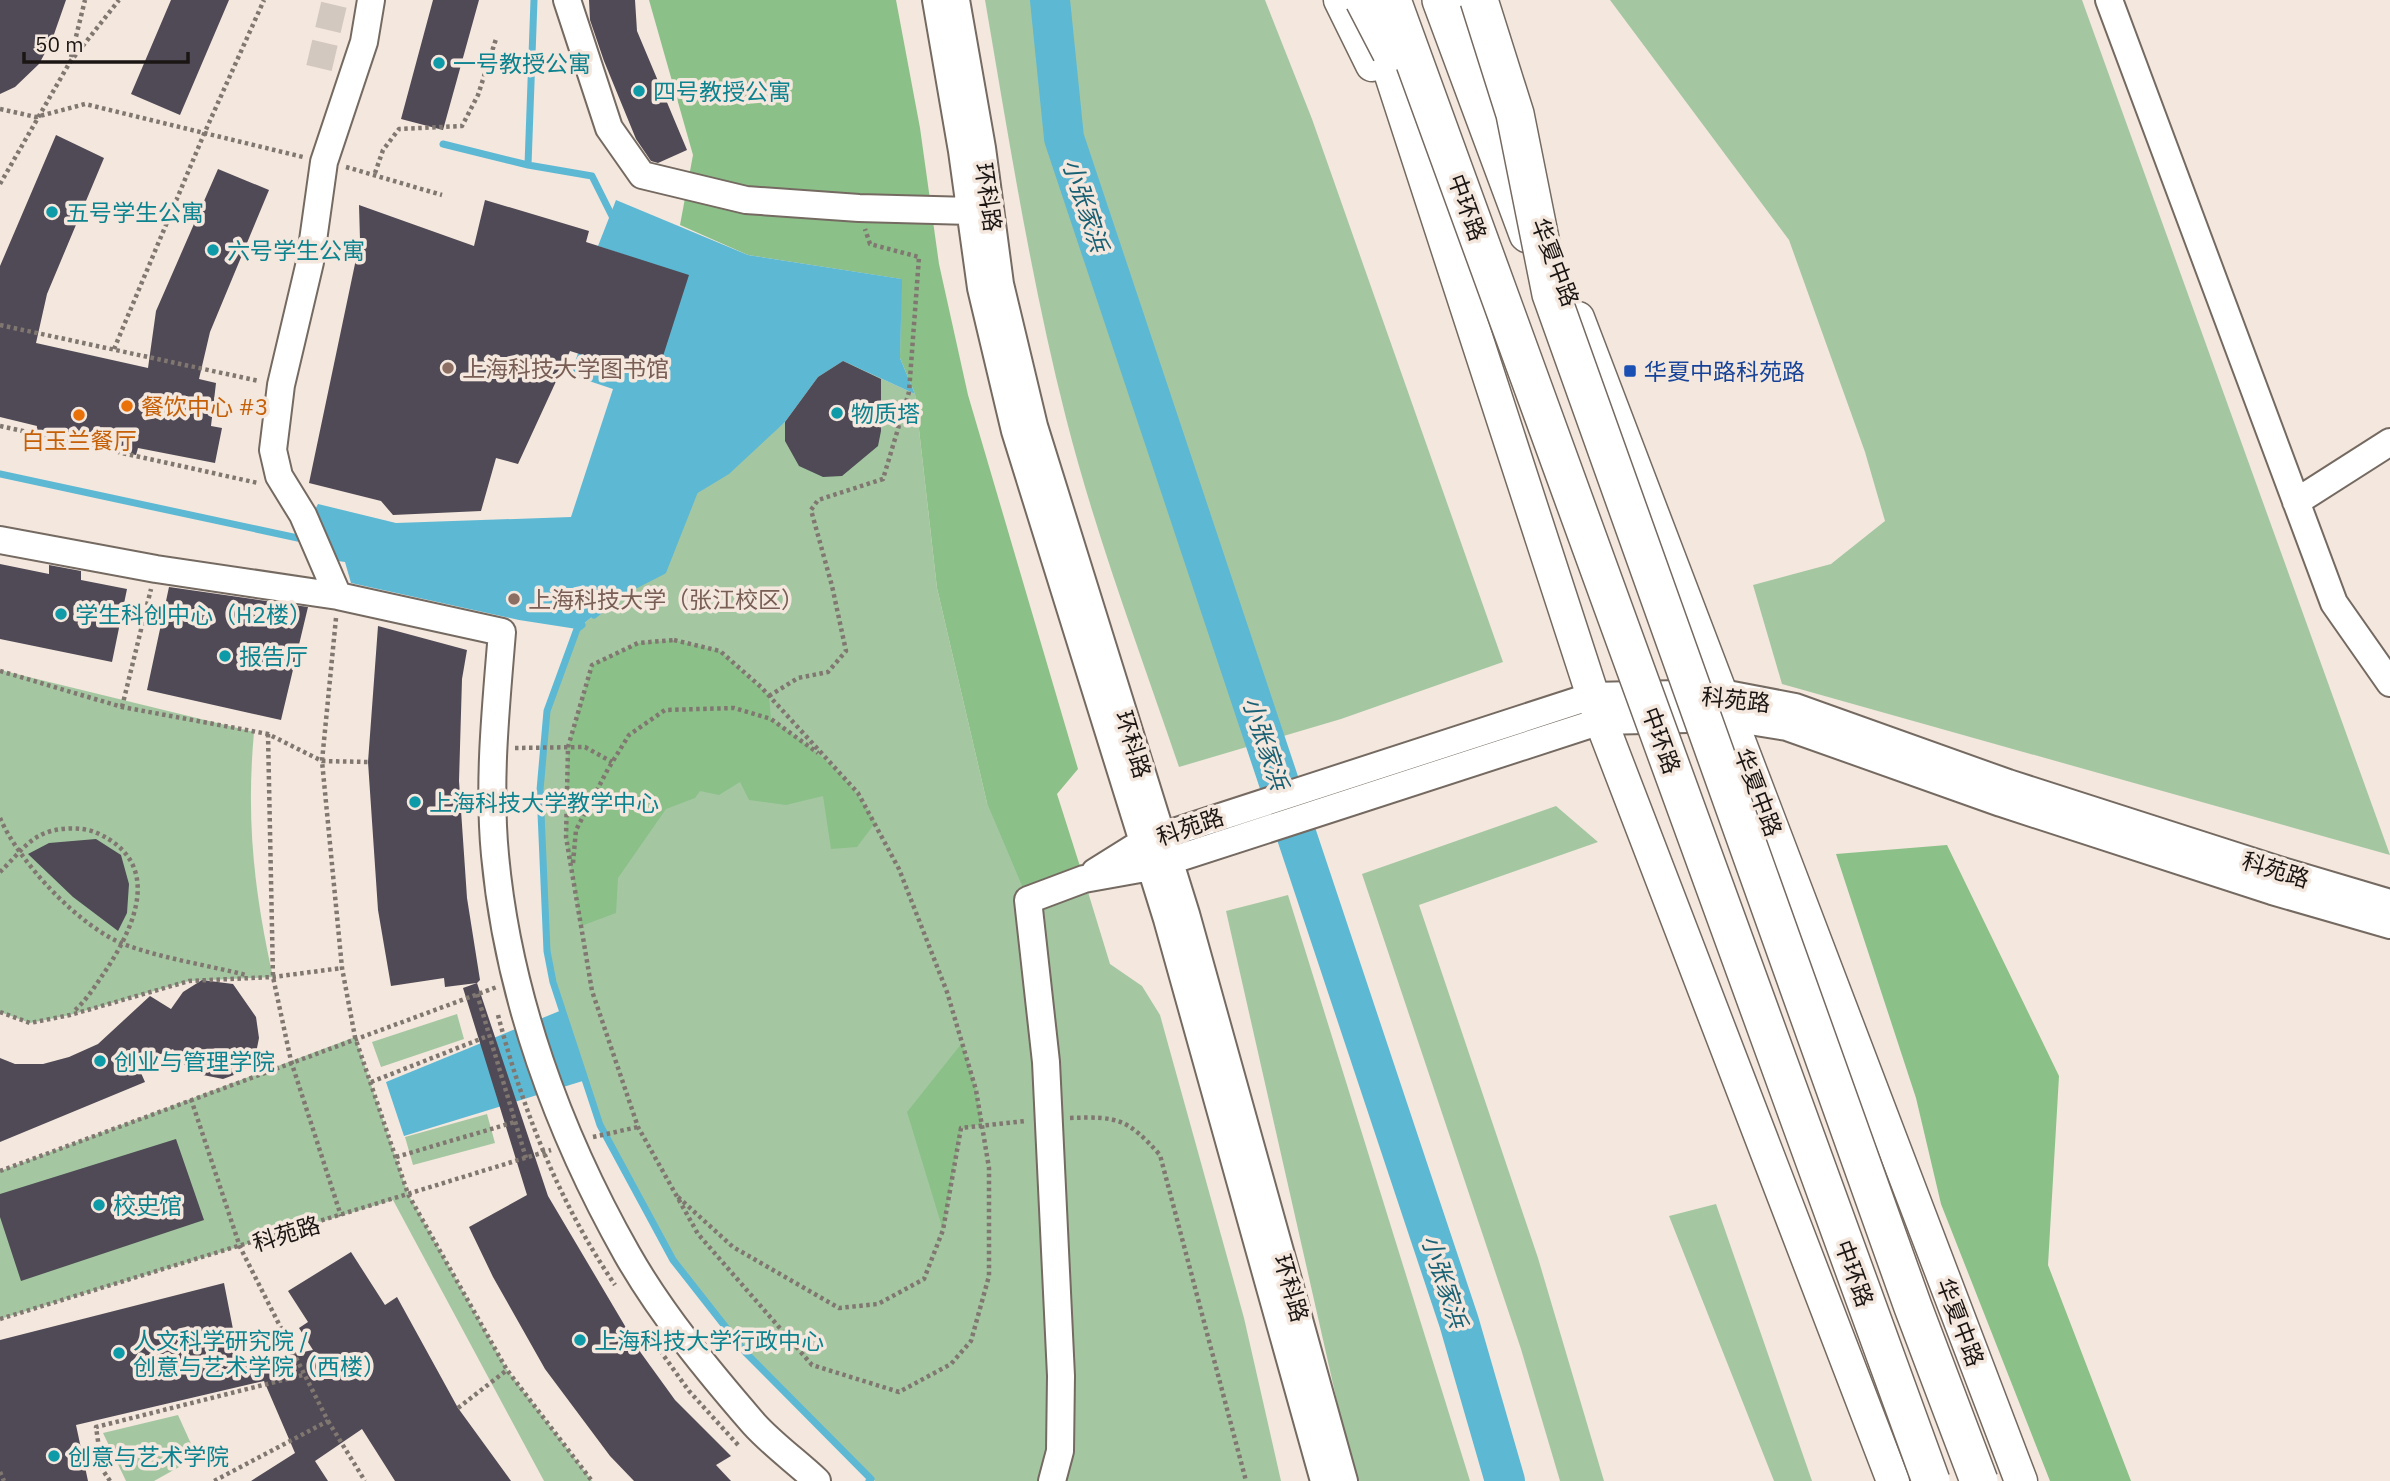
<svg xmlns="http://www.w3.org/2000/svg" width="2390" height="1481" font-family="'IBM Plex Sans','Noto Sans SC',sans-serif">
<style>
.green{fill:#a4c7a2}
.forest{fill:#8bc089}
.water{fill:#5db8d4}
.lines{fill:none;stroke-linecap:round;stroke-linejoin:round}
.stream{stroke:#5db8d4;stroke-width:7}
.river{stroke:#5db8d4;stroke-width:40}
.building{fill:#4f4a55}
.minor-tunnel{stroke:#d3c8bf;stroke-width:26;stroke-dasharray:26 13;stroke-linecap:butt}
.minor-casing{stroke:#756a61;stroke-width:30}
.major-casing{stroke:#756a61;stroke-width:35}
.highway-casing{stroke:#756a61;stroke-width:40}
.path{stroke:#807771;stroke-width:4.5;stroke-dasharray:3.5 3.5;stroke-linecap:butt}
.minor{stroke:#fff;stroke-width:26}
.major{stroke:#fff;stroke-width:32}
.highway{stroke:#fff;stroke-width:37}
.highway-bridge-casing{stroke:#756a61;stroke-width:40;stroke-linecap:butt}
.highway-bridge{stroke:#fff;stroke-width:37}
.culture-dot{fill:#0f9aa8;stroke:#f4e7dd;stroke-width:2.5}
.education-dot{fill:#8d6e63;stroke:#f4e7dd;stroke-width:2.5}
.transit-dot{fill:#1a4fb4;stroke:#f4e7dd;stroke-width:2.5}
.food-dot{fill:#e8710a;stroke:#f4e7dd;stroke-width:2.5}
.labels{text-anchor:middle;dominant-baseline:central;stroke-width:7;stroke-linejoin:round;paint-order:stroke}
.culture-label{font-size:23px;fill:#0d838f;stroke:#f4e7dd;text-anchor:start}
.street-label{font-size:23px;fill:#1b1613;stroke:#f4e7dd}
.education-label{font-size:23px;fill:#785e54;stroke:#f4e7dd;text-anchor:start}
.transit-label{font-size:23px;fill:#164399;stroke:#f4e7dd;text-anchor:start}
.food-label{font-size:23px;fill:#c56008;stroke:#f4e7dd;text-anchor:start}
.water-label{font-size:24px;font-style:italic;fill:#186174;stroke:#f4e7dd}
</style>
<rect width="100%" height="100%" fill="#f4e7dd"/>
<path class="green" d="M 985,0 L 1265,0 L 1312,119 L 1503,662 L 1341,719 L 1179,767 C 1140,652 1096,536 1066,418 C 1031,280 1009,140 985,0 Z
M 1610,0 L 2082,0 L 2390,855 L 1782,684 L 1753,585 L 1831,564 L 1885,521 L 1865,452 L 1789,240 Z
M 843,361 L 915,394 L 937,588 L 987,803 L 1084,879 L 1110,964 L 1142,986 L 1160,1015 L 1244,1318 L 1281,1481 L 875,1481 L 746,1353 L 673,1260 L 600,1125 L 553,982 L 547,951 L 541,810 L 547,711 L 577,629 L 624,591 L 663,571 L 696,494 L 785,422 L 818,377 Z
M 0,670 L 254,732 C 246,820 254,891 273,977 L 189,981 L 70,1015 L 30,1023 L 0,1012 Z
M 1556,806 L 1598,842 L 1419,905 L 1538,1258 L 1604,1481 L 1560,1481 L 1521,1349 L 1362,874 Z
M 1288,895 L 1470,1481 L 1355,1481 L 1226,911 Z
M 457,1014 L 464,1039 L 381,1067 L 372,1042 Z
M 355,1037 L 408,1194 L 507,1370 L 592,1481 L 544,1481 L 393,1200 L 0,1319 L 0,1171 Z
M 487,1114 L 495,1143 L 413,1165 L 405,1137 Z
M 1716,1204 L 1812,1481 L 1774,1481 L 1669,1216 Z
M 178,1415 L 197,1457 L 154,1481 L 126,1481 L 103,1433 Z"/>
<path class="forest" d="M 649,0 L 896,0 L 920,128 L 939,264 L 968,395 L 1078,769 L 1057,794 L 1084,879 L 1028,900 L 987,803 L 937,588 L 915,394 L 900,358 L 901,279 L 748,255 L 680,225 L 693,155 Z
M 674,640 L 720,651 L 769,696 L 771,719 C 816,751 848,773 875,823 L 857,847 L 831,849 L 823,796 L 786,805 L 749,800 L 740,782 L 719,795 L 700,791 L 695,798 L 666,809 L 618,878 L 616,913 L 581,926 L 566,837 L 568,747 L 592,665 L 638,643 Z
M 1947,845 L 2059,1076 L 2048,1265 L 2131,1481 L 2050,1481 L 1941,1204 L 1916,1098 L 1836,854 Z
M 962,1043 L 976,1090 L 982,1124 L 961,1129 L 943,1230 L 907,1112 Z"/>
<path class="water" d="M 616,200 L 748,255 L 902,279 L 900,358 L 915,394 L 843,361 L 818,377 L 785,422 L 729,474 L 696,494 L 663,571 L 624,591 L 577,629 L 519,620 L 351,583 L 345,562 L 331,560 L 311,517 L 318,504 L 396,523 L 571,517 L 613,389 L 571,375 L 578,353 L 655,378 L 688,276 L 598,246 Z
M 562,1010 L 586,1080 L 404,1136 L 386,1082 Z"/>
<g class="lines">
<path class="stream" d="M 534,0 L 528,165 L 592,176 L 614,220
M 443,144 L 528,165
M 0,474 L 307,540
M 594,615 L 624,591 L 663,571 L 695,490
M 582,625 L 577,629 L 547,711 L 540,790 L 547,951 L 553,982 L 600,1125 L 673,1260 L 746,1353 L 871,1479 L 869,1481"/>
<path class="river" d="M 1050,0 L 1064,138 L 1459,1322 L 1505,1481"/>
</g>
<path class="building" d="M 0,0 L 66,0 L 52,40 L 39,64 L 15,87 L 0,94 Z
M 171,0 L 229,0 L 180,115 L 131,94 Z
M 433,0 L 479,0 L 443,130 L 401,119 Z
M 589,0 L 635,0 L 637,31 L 687,150 L 658,163 L 651,161 L 636,139 L 604,61 L 590,20 Z
M 56,135 L 104,158 L 47,294 L 36,343 L 148,368 L 156,311 L 218,169 L 269,190 L 210,332 L 199,379 L 216,383 L 211,426 L 222,428 L 215,463 L 138,448 L 136,455 L 35,436 L 37,426 L 0,417 L 0,266 Z
M 485,200 L 589,231 L 586,242 L 689,275 L 656,378 L 570,351 L 518,464 L 496,458 L 481,511 L 393,515 L 381,501 L 309,483 L 360,240 L 359,205 L 474,246 Z
M 843,361 L 881,379 L 881,431 L 878,446 L 842,476 L 823,477 L 799,466 L 785,441 L 785,422 L 818,377 Z
M 0,564 L 49,574 L 49,565 L 81,571 L 81,580 L 127,589 L 112,662 L 0,639 Z
M 169,587 L 308,607 L 281,720 L 147,690 Z
M 378,626 L 467,650 L 462,679 L 459,781 L 467,898 L 480,980 L 477,983 L 445,987 L 444,978 L 391,986 L 378,910 L 368,762 Z
M 96,839 L 121,855 L 129,884 L 127,913 L 118,931 L 73,897 L 28,854 L 49,843 Z
M 202,980 L 233,984 L 256,1017 L 259,1038 L 255,1058 L 242,1072 L 223,1079 L 203,1075 L 186,1067 L 173,1049 L 137,1064 L 145,1082 L 0,1142 L 0,1058 L 15,1064 L 43,1064 L 69,1057 L 98,1044 L 150,996 L 171,1009 L 183,992 Z
M 477,983 L 548,1196 L 641,1353 L 675,1400 L 731,1456 L 716,1465 L 731,1481 L 634,1481 L 610,1456 L 545,1369 L 493,1277 L 469,1227 L 527,1195 L 463,988 Z
M 176,1139 L 204,1220 L 21,1281 L 0,1217 L 0,1194 Z
M 351,1252 L 385,1305 L 397,1297 L 458,1408 L 511,1481 L 395,1481 L 362,1429 L 315,1461 L 328,1481 L 251,1481 L 295,1453 L 264,1381 L 76,1425 L 88,1481 L 0,1481 L 0,1340 L 224,1283 L 240,1365 L 313,1350 L 299,1328 L 308,1322 L 288,1291 Z"/>
<g class="lines">
<path class="minor-tunnel" d="M 319,68 L 335,0"/>
<defs>
<path id="minor" d="M 567,0 L 609,128 L 642,175 L 746,200 L 859,208 L 971,211
M 936,0 L 962,151 L 981,288 L 1015,431 L 1167,919 L 1324,1481
M 956,0 L 982,148 L 1000,284 L 1034,426 L 1186,914 L 1344,1481
M 2109,0 L 2334,603 L 2390,683
M 2296,502 L 2390,442
M 0,540 L 156,569 L 338,596 L 502,632 C 496,706 488,781 495,855 C 508,995 558,1132 627,1254 C 661,1314 709,1372 754,1424 C 773,1445 797,1462 817,1481
M 338,596 L 303,515 L 279,476 L 273,450 L 281,385 L 310,262 L 324,162 L 364,42 L 371,0
M 1095,872 L 1143,842 L 1592,696 L 1722,693 L 1795,707 L 2008,783 L 2279,870 L 2390,903
M 1052,1481 L 1060,1451 L 1061,1376 L 1046,1062 L 1028,900 L 1084,879 L 1151,867 L 1601,721 L 1731,718 L 1787,727 L 2001,803 L 2272,891 L 2390,925"/>
<path id="major" d="M 1340,0 L 1372,65
M 1376,29 L 1601,721 L 1893,1481
M 1578,318 L 2021,1481"/>
<path id="highway" d="M 1441,0 L 1528,234"/>
</defs>
<use href="#minor" class="minor-casing"/>
<use href="#major" class="major-casing"/>
<use href="#highway" class="highway-casing"/>
<path class="path" d="M 71,57 L 85,0
M 0,109 L 36,117 L 85,104 L 303,157
M 346,167 L 442,195
M 375,173 L 383,150 L 399,129 L 462,126 L 478,95 L 496,39
M 0,184 L 70,62 L 119,0
M 0,325 L 259,381
M 114,349 L 204,134 L 264,0
M 0,426 L 258,483
M 336,618 L 322,761 L 342,968 L 355,1037 L 408,1194 L 507,1370 L 592,1481
M 674,640 L 720,651 L 761,687 L 858,793 L 899,869 L 947,992 L 976,1090 L 989,1168 L 989,1276 L 971,1341 L 951,1364 L 899,1392 L 812,1365 L 698,1234 L 638,1127 L 592,991 L 566,837 L 568,747 L 592,665 L 638,643 Z
M 0,671 L 122,707 L 268,734 L 322,761 L 368,762
M 769,696 L 798,678 L 828,672 L 846,651 L 832,586 L 811,510 L 818,500 L 883,479 L 909,392 L 919,257 L 870,244 L 865,229
M 122,707 L 151,589
M 268,734 L 273,977 L 291,1061 L 341,1216
M 515,748 L 585,747 L 612,762
M 0,818 C 19,862 80,928 126,945 C 165,959 207,965 246,975
M 573,863 L 576,830 L 608,769 L 629,735 L 665,710 L 734,708 L 771,719 L 818,753
M 0,872 C 12,861 25,843 39,836 C 54,827 82,826 97,833 C 164,863 135,927 104,973 C 95,986 86,1001 74,1011
M 477,994 L 526,1158
M 0,1012 L 30,1023 L 70,1015 L 189,981 L 273,977 L 342,968
M 498,1015 C 523,1111 560,1204 615,1285
M 371,1082 L 488,1036
M 191,1099 L 240,1247 L 328,1421 L 214,1481
M 1070,1118 C 1118,1116 1128,1119 1160,1155 L 1246,1481
M 593,1137 L 638,1127
M 396,1157 L 515,1122
M 0,1171 L 497,987
M 678,1197 L 733,1247 L 839,1308 L 878,1304 L 924,1279 L 943,1230 L 961,1128 L 1026,1121
M 0,1319 L 551,1150
M 656,1345 L 689,1391 L 739,1446
M 458,1408 L 507,1370
M 328,1421 L 365,1481
M 0,1472 L 4,1481
M 110,1481 L 102,1469 L 96,1427 L 303,1375"/>
<use href="#minor" class="minor"/>
<use href="#major" class="major"/>
<use href="#highway" class="highway"/>
<defs>
<path id="highway-bridge" d="M 1364,0 L 1391,52
M 1392,0 L 1931,1481
M 1479,0 L 1515,114 L 1551,294 L 1913,1307 L 1979,1481"/>
</defs>
<use href="#highway-bridge" class="highway-bridge-casing"/>
<use href="#highway-bridge" class="highway-bridge"/>
</g>
<g class="culture-dot">
<circle cx="439" cy="63" r="7"/>
<circle cx="639" cy="91" r="7"/>
<circle cx="52" cy="212" r="7"/>
<circle cx="213" cy="250" r="7"/>
<circle cx="837" cy="413" r="7"/>
<circle cx="61" cy="614" r="7"/>
<circle cx="225" cy="656" r="7"/>
<circle cx="415" cy="802" r="7"/>
<circle cx="100" cy="1061" r="7"/>
<circle cx="99" cy="1205" r="7"/>
<circle cx="580" cy="1340" r="7"/>
<circle cx="119" cy="1353" r="7"/>
<circle cx="54" cy="1456" r="7"/>
</g>
<g class="education-dot">
<circle cx="448" cy="368" r="7"/>
<circle cx="514" cy="599" r="7"/>
</g>
<rect class="transit-dot" x="1623" y="364" width="14" height="14" rx="3.5"/>
<g class="food-dot">
<circle cx="127" cy="406" r="7"/>
<circle cx="79" cy="415" r="7"/>
</g>
<g class="labels">
<g class="culture-label">
<text x="453" y="63">一号教授公寓</text>
<text x="653" y="91">四号教授公寓</text>
<text x="66" y="212">五号学生公寓</text>
<text x="227" y="250">六号学生公寓</text>
<text x="851" y="413">物质塔</text>
<text x="75" y="614">学生科创中心（H2楼）</text>
<text x="239" y="656">报告厅</text>
<text x="429" y="802">上海科技大学教学中心</text>
<text x="114" y="1061">创业与管理学院</text>
<text x="113" y="1205">校史馆</text>
<text x="133" y="1340">人文科学研究院 /<tspan x="133" dy="26">创意与艺术学院（西楼）</tspan></text>
<text x="594" y="1340">上海科技大学行政中心</text>
<text x="68" y="1456">创意与艺术学院</text>
</g>
<g class="street-label">
<text transform="translate(989 197) rotate(82)">环科路</text>
<text transform="translate(1468 207) rotate(70)">中环路</text>
<text transform="translate(1556 262) rotate(69)">华夏中路</text>
<text transform="translate(1736 699) rotate(6)">科苑路</text>
<text transform="translate(1662 740) rotate(70)">中环路</text>
<text transform="translate(1134 744) rotate(73)">环科路</text>
<text transform="translate(1759 792) rotate(69)">华夏中路</text>
<text transform="translate(1190 826) rotate(-19)">科苑路</text>
<text transform="translate(2276 869) rotate(17)">科苑路</text>
<text transform="translate(286 1233) rotate(-17)">科苑路</text>
<text transform="translate(1855 1273) rotate(70)">中环路</text>
<text transform="translate(1292 1288) rotate(74)">环科路</text>
<text transform="translate(1961 1322) rotate(69)">华夏中路</text>
</g>
<g class="education-label">
<text x="462" y="368">上海科技大学图书馆</text>
<text x="528" y="599">上海科技大学（张江校区）</text>
</g>
<g class="transit-label">
<text x="1644" y="371">华夏中路科苑路</text>
</g>
<g class="food-label">
<text x="141" y="406">餐饮中心 #3</text>
<text x="79" y="440" text-anchor="middle">白玉兰餐厅</text>
</g>
<g class="water-label">
<text transform="translate(1086 205) rotate(72)">小张家浜</text>
<text transform="translate(1266 743) rotate(72)">小张家浜</text>
<text transform="translate(1445 1281) rotate(72)">小张家浜</text>
</g>
</g>
<path d="M24 52v10h164v-10" fill="none" stroke="#1b1613" stroke-width="3.5"/>
<text x="35" y="52" font-size="21" fill="#1b1613" stroke="#f4e7dd" stroke-width="5" paint-order="stroke">50 m</text>
</svg>
